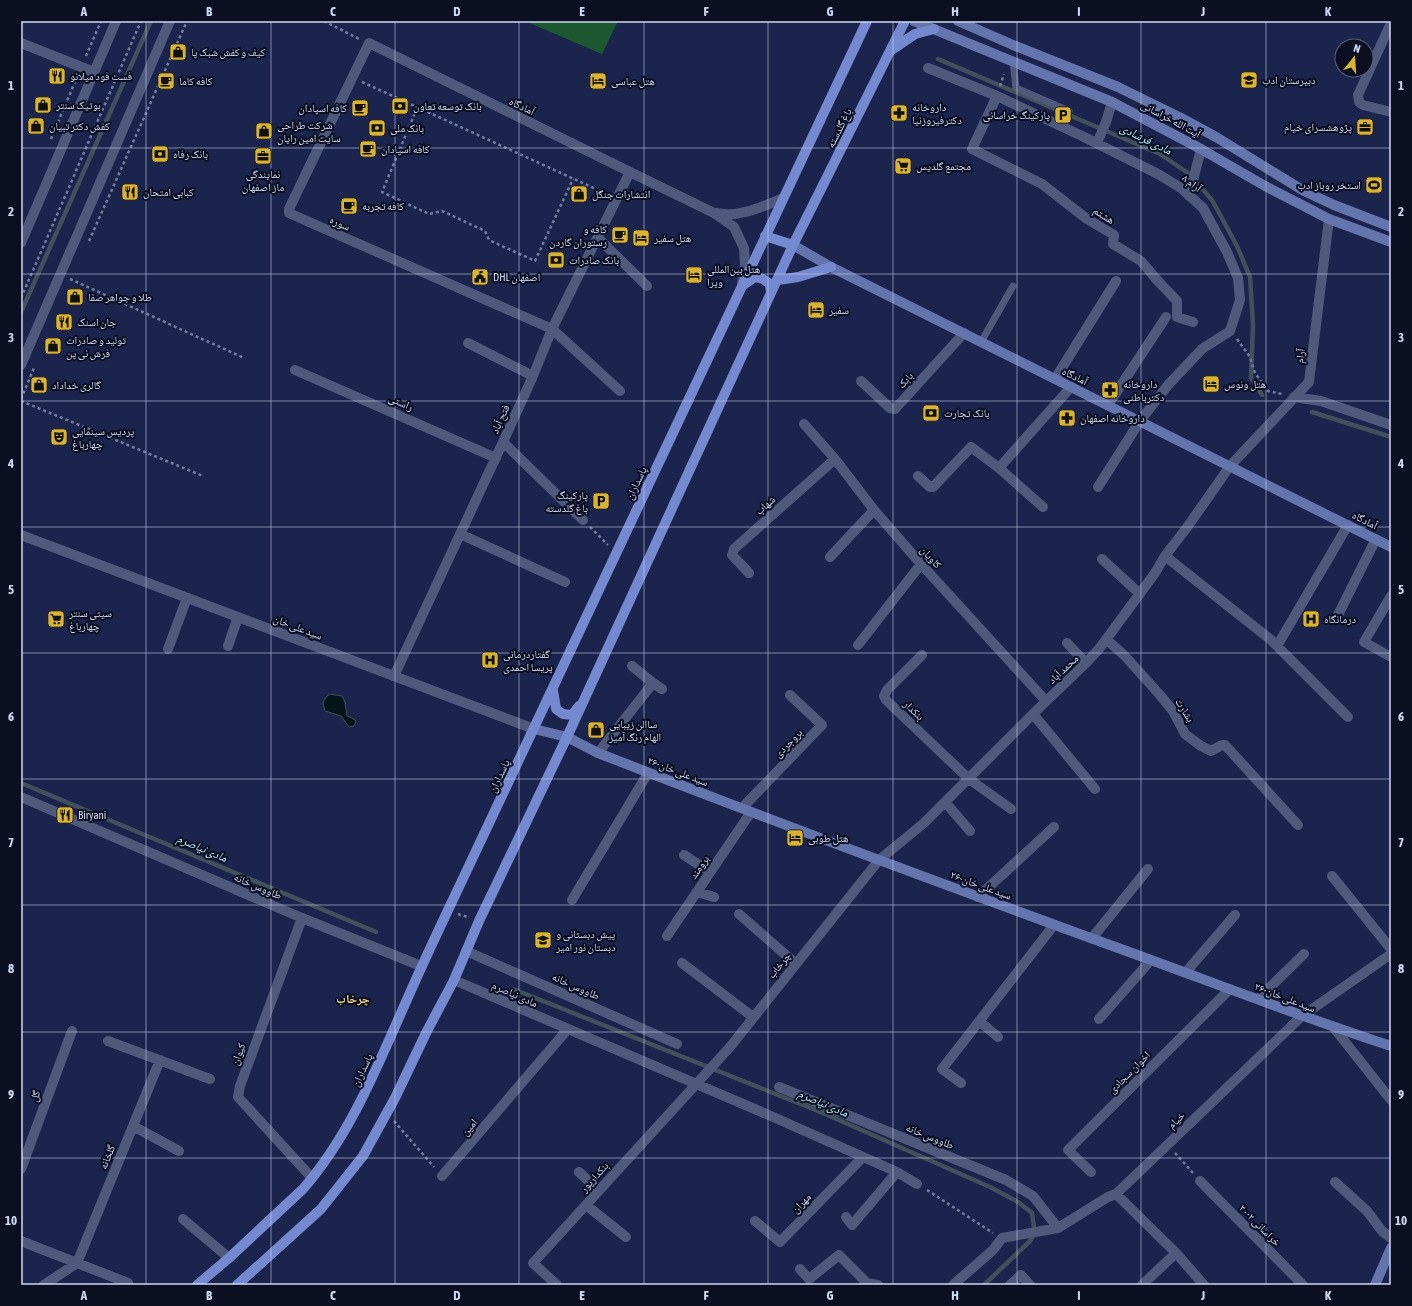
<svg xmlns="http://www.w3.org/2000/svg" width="1412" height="1306" font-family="'Asap Condensed','Noto Naskh Arabic',sans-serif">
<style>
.grass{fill:#1b5830}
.water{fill:#041519;stroke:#41505a}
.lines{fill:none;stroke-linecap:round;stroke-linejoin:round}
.stream{stroke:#41505a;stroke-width:4.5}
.path{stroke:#737c9d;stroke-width:2.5;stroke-dasharray:3 3;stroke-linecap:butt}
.service{stroke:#4f597c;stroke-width:7}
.pedestrian{stroke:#4f597c;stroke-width:10}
.minor{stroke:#4f597c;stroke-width:10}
.tertiary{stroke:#4f597c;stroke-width:10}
.secondary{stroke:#6474ac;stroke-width:10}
.primary{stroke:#7589d0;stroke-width:10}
.grid{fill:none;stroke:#cfd8f2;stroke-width:1;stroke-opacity:0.55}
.labels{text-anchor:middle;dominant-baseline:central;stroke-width:4;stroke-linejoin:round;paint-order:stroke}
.poi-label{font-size:11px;fill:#cfd8f2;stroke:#0b0f21;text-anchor:start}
.street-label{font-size:11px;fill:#cfd8f2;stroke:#0b0f21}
.water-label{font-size:12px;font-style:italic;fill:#b2effc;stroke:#0b0f21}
.neighbourhood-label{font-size:12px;font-weight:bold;fill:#f0d689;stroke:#0b0f21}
.neatline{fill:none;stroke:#cfd8f2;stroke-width:1.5}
.grid-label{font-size:13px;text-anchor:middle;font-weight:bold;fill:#cfd8f2}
</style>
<rect width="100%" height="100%" fill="#1b244d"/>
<path class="grass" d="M 525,21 L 618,21 L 602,54 Z"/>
<path class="water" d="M 330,694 L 342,696 L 345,702 L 347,716 L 352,718 L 356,721 L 354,726 L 349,727 L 341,716 L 325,711 L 323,703 L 326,697 Z"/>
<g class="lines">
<path class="stream" d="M 938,59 L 1160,154 L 1188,173 L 1212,200 L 1237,246 L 1250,277 L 1253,325 L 1251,378 L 1262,395
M 21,312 L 151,21
M 1312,412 L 1391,437
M 21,783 L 376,932
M 513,989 L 823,1113 L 990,1187 L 1018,1202 L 1032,1213 L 1035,1234 L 1030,1241 L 984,1285"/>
<path class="path" d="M 324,21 L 359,39
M 86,56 L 101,21
M 362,82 L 607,194
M 1000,86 L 1004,74
M 417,108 L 382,192 L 429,214 L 442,211 L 485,231 L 489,240 L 535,261 L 573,179
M 51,139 L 77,77
M 89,241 L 187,21
M 70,279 L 244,358
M 21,298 L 141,21
M 1237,339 L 1250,357 L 1255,373 L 1268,391 L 1282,394
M 21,399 L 34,368
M 21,401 L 203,476
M 590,527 L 608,545
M 458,914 L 468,917
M 394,1121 L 434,1167
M 1175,1153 L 1193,1173
M 927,1190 L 993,1233"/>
<path class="service" d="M 1013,61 L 1016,88 L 1069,111
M 981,342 L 1013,286"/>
<path class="pedestrian" d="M 21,243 L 116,21
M 21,365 L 170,21"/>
<path class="minor" d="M 1391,23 L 1358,95 L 1359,102 L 1363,105 L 1391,112
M 21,43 L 94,72
M 928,68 L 997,96 L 1082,136 L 1158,174 L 1181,188 L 1203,208 L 1227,252 L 1238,278 L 1240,300 L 1230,331 L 1202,349 L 1168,385 L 1140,421 L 1098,487
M 997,96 L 972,149 L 1042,184 L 1087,219 L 1114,235 L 1113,244 L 1141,261 L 1157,280 L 1177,301 L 1177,317 L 1193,322
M 1097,143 L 1106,122 L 1112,102
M 1189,196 L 1201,149
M 598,238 L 647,286
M 468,343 L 533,376
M 295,370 L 496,458
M 1055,379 L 1116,281
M 861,381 L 890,408 L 895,409 L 964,333
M 1294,397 L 1321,401 L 1391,425
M 1108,405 L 1166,317
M 804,424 L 835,459 L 874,510 L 921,564 L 1046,701
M 503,442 L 583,520
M 999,468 L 1071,387
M 918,476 L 930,487 L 933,487 L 971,447 L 999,468 L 1043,507
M 460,534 L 565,582
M 1165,556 L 1270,639 L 1348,717
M 830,557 L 874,510
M 1102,559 L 1140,594
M 749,573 L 732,555 L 734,549 L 835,459
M 1391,596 L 1364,642 L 1391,657
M 1337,617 L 1376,539
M 1107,640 L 1124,655 L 1160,695 L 1173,711 L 1185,734 L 1201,746 L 1211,751 L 1222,745 L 1225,745 L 1298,825
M 1067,643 L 1086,663
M 858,645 L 921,564
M 228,646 L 238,617
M 1277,646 L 1348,525
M 168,649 L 187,598
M 922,655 L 887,690 L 884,696 L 886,700 L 969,779 L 1011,809
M 394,676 L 503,442 L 533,376 L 552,329 L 630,172 L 369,43 L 289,209 L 289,213 L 291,214 L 552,329 L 620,391
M 653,683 L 662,689
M 1033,714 L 1095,789
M 598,753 L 653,683 L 632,666
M 21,797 L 302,918 L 421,966
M 945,802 L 970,831
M 742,808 L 822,725 L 790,695
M 684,855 L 710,872
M 1332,876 L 1391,949
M 697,892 L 714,897
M 978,897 L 1054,827
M 572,900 L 648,773
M 739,914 L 796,964
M 302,918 L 240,1086 L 238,1097 L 312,1178
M 667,936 L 751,812
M 1092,938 L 1148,869
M 466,951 L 677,1044
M 682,963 L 753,1017
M 1186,972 L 1235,915
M 454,980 L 771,1116 L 897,1172 L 917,1184
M 1258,999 L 1304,954
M 1099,1019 L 1151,960
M 979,1021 L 998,1037
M 1334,1028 L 1391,1100
M 108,1041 L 210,1079
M 961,1083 L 942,1069 L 1054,925
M 779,1087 L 1006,1180 L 1033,1196 L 1058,1228
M 133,1126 L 179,1151
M 21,1169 L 72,1031
M 579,1172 L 598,1190
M 1091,1172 L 1068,1150 L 1230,989
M 442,1176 L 567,1030
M 1200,1181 L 1303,1285
M 1335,1182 L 1367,1211 L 1382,1231 L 1391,1238
M 1116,1194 L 1176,1253 L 1204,1285
M 586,1205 L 626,1237
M 846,1217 L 852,1225 L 897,1172
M 183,1219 L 229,1258
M 755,1221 L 780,1242 L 862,1158
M 21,1241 L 128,1283
M 800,1269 L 809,1279 L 839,1255 L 867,1283 L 878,1285
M 44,1285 L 77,1263 L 160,1060
M 557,1285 L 533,1263 L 730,1047 L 879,860 L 924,823 L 1038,709 L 1086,663 L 1099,649 L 1155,573 L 1165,556 L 1188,526 L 1230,466 L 1309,382 L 1329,219
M 953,1285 L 993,1250 L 1002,1238 L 1058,1228 L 1108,1197 L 1116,1194 L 1302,1016 L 1391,954
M 1010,1285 L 1021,1275 L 1030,1285
M 1142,1285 L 1176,1253"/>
<path class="tertiary" d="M 630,172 L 714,213 L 734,227 L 744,248 L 745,265 L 742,282
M 716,213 C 739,218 762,207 783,198
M 21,234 L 24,235
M 21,535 L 534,729"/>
<path class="secondary" d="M 914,21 L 1112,102 L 1201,149 L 1265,186 L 1329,219 L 1391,242
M 958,21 L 1013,45 L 1118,87 L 1183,119 L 1216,137 L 1304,191 L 1334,205 L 1391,227
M 793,245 L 831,267 L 1391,547
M 534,729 L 567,737 L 598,753 C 767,819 937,882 1107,944 C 1202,978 1295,1015 1391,1046
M 1375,1285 L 1391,1248"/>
<path class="primary" d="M 893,49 L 915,34 L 934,29
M 765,236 L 793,245
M 778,280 L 798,277 L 831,267
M 742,286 L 755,277 L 763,279 L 770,284 L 771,293
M 553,690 L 556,709 L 563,714 L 572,715 L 579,706
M 197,1285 L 229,1258 L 303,1189 C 352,1133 379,1062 409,995 C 430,947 453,900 475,853 C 607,576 735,298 867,21
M 237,1285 L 321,1209 L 363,1156 L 395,1098 L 427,1031 L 454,980 L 479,921 L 567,737 L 793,245 L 905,21"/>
</g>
<path class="grid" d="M 146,21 L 146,1285M 271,21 L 271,1285M 395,21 L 395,1285M 519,21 L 519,1285M 644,21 L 644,1285M 768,21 L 768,1285M 893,21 L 893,1285M 1017,21 L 1017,1285M 1141,21 L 1141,1285M 1266,21 L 1266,1285M 21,148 L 1391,148M 21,274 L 1391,274M 21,401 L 1391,401M 21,527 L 1391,527M 21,653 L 1391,653M 21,779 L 1391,779M 21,905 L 1391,905M 21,1032 L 1391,1032M 21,1158 L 1391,1158"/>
<defs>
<symbol id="shop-square" viewBox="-11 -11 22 22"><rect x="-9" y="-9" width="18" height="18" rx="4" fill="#d9b334" stroke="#0b0f21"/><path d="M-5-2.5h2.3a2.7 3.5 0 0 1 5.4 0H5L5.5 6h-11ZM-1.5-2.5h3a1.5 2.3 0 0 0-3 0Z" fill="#111"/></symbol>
<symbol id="restaurant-square" viewBox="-11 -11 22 22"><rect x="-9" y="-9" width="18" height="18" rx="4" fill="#d9b334" stroke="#0b0f21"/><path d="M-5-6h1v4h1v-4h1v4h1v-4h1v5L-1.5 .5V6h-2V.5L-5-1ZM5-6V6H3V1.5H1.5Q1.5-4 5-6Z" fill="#111"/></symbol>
<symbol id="school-square" viewBox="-11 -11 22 22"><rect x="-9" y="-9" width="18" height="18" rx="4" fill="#d9b334" stroke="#0b0f21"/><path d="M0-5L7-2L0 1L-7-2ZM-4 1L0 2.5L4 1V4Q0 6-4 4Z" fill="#111"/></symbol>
<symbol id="cafe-square" viewBox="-11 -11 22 22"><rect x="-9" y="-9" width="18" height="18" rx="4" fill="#d9b334" stroke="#0b0f21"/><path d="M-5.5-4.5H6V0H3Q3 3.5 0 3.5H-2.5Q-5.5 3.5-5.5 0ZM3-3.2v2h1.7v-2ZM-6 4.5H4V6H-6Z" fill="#111"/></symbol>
<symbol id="hotel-square" viewBox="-11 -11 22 22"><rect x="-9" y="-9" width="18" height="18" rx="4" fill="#d9b334" stroke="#0b0f21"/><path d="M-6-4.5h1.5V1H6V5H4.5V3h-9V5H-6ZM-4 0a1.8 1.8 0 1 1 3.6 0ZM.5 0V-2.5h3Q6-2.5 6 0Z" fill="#111"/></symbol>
<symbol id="bank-square" viewBox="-11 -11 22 22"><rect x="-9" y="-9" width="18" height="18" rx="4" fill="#d9b334" stroke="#0b0f21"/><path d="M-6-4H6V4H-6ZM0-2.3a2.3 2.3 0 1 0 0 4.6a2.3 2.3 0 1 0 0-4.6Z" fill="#111"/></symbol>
<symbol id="pharmacy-square" viewBox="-11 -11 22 22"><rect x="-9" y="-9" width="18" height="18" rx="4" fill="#d9b334" stroke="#0b0f21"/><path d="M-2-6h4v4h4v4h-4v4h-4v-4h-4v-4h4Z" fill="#111"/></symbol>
<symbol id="parking-square" viewBox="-11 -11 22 22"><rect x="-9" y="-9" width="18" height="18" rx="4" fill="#d9b334" stroke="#0b0f21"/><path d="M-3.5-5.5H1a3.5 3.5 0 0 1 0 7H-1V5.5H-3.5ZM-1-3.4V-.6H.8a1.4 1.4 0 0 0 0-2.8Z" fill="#111"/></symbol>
<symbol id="office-square" viewBox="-11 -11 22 22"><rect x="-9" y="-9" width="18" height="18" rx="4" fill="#d9b334" stroke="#0b0f21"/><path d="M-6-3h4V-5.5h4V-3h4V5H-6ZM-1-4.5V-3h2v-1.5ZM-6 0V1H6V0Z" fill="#111"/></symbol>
<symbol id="supermarket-square" viewBox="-11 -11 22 22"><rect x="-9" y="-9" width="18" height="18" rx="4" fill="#d9b334" stroke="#0b0f21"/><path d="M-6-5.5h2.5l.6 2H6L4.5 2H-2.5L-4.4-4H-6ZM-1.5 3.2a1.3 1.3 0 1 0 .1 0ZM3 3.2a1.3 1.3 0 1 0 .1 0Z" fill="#111"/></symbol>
<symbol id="stadium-square" viewBox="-11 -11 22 22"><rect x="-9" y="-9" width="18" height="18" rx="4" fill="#d9b334" stroke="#0b0f21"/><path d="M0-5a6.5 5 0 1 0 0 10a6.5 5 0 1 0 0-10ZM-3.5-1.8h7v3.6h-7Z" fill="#111"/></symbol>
<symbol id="civic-square" viewBox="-11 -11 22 22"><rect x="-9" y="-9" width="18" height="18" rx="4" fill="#d9b334" stroke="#0b0f21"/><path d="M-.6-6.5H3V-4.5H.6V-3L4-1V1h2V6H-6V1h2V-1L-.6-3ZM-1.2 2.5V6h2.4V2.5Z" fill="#111"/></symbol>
<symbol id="theatre-square" viewBox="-11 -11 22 22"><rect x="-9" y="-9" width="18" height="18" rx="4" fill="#d9b334" stroke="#0b0f21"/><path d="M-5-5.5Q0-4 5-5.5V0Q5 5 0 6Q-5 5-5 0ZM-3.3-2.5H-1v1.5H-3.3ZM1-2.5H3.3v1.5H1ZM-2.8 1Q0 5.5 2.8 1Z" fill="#111"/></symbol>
<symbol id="hospital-square" viewBox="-11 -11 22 22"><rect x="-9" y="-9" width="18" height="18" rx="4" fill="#d9b334" stroke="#0b0f21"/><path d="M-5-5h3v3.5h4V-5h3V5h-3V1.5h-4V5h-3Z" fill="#111"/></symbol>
</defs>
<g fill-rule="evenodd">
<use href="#shop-square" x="168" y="42" width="20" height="20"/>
<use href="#restaurant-square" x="47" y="66" width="20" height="20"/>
<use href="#school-square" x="1239" y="70" width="20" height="20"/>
<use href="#cafe-square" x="156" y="71" width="20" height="20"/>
<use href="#hotel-square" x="588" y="71" width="20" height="20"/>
<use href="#shop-square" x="33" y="95" width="20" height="20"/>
<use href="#bank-square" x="390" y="96" width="20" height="20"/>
<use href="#cafe-square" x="350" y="98" width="20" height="20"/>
<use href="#pharmacy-square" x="889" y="103" width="20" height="20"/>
<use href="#parking-square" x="1053" y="105" width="20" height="20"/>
<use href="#shop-square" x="26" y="116" width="20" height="20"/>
<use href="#office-square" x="1355" y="117" width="20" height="20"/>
<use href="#bank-square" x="367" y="118" width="20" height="20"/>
<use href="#shop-square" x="254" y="121" width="20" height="20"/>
<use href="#cafe-square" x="358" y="139" width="20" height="20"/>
<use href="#bank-square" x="150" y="144" width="20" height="20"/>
<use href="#office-square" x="253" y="146" width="20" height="20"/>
<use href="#supermarket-square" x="893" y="156" width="20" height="20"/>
<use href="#stadium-square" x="1364" y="175" width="20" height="20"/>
<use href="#restaurant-square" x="120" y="182" width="20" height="20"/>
<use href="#shop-square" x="569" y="184" width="20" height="20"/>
<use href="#cafe-square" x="339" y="196" width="20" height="20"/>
<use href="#cafe-square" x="610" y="225" width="20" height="20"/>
<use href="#hotel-square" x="631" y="228" width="20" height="20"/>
<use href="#bank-square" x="546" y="250" width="20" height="20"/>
<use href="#hotel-square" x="684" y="265" width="20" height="20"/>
<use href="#civic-square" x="470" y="267" width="20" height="20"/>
<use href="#shop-square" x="65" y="287" width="20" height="20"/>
<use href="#hotel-square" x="806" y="300" width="20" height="20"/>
<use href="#restaurant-square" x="54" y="312" width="20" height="20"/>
<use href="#shop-square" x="43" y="336" width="20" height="20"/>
<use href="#hotel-square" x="1201" y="374" width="20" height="20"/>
<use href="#shop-square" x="29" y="375" width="20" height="20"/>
<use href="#pharmacy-square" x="1100" y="380" width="20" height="20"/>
<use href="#bank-square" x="921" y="403" width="20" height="20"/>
<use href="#pharmacy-square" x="1057" y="408" width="20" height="20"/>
<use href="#theatre-square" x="49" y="427" width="20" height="20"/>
<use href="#parking-square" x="591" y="491" width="20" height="20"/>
<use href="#supermarket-square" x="46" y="609" width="20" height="20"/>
<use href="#hospital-square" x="1301" y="609" width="20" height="20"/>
<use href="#hospital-square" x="480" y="650" width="20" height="20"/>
<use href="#shop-square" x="586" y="720" width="20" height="20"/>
<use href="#restaurant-square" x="55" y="805" width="20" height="20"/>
<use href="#hotel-square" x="785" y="828" width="20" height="20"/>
<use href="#school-square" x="533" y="930" width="20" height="20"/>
</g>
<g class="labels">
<g class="poi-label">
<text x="191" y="52">کیف و کفش شبک پا</text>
<text x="70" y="76">فست فود میلانو</text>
<text x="1262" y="80">دبیرستان ادب</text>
<text x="179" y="81">کافه کاما</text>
<text x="611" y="81">هتل عباسی</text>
<text x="56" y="105">بوتیک سنتر</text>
<text x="413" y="106">بانک توسعه تعاون</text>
<text x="912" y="107">داروخانه<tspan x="912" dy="13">دکترفیروزنیا</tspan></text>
<text x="347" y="108" text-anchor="end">كافه اسپادان</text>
<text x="1050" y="115" text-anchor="end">پارکینگ خراسانی</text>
<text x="277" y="125">شرکت طراحی<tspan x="277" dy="13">سایت امین رایان</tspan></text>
<text x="49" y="126">کفش دکتر تبیان</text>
<text x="1352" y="127" text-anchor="end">پژوهشسرای خیام</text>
<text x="390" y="128">بانک ملی</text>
<text x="381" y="149">کافه اسپادان</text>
<text x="173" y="154">بانک رفاه</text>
<text x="916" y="166">مجتمع گلدیس</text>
<text x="263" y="174" text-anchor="middle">نمایندگی<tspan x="263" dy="13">ماز اصفهان</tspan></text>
<text x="1361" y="185" text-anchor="end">استخر روباز ادب</text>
<text x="143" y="192">کبابی امتحان</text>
<text x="592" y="194">انتشارات جنگل</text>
<text x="362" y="206">کافه تجربه</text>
<text x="607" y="229" text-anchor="end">کافه و<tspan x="607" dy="13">رستوران گاردن</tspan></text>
<text x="654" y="238">هتل سفیر</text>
<text x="569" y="260">بانک صادرات</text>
<text x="707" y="269">هتل بین‌المللی<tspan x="707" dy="13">ویرا</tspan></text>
<text x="493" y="277">DHL اصفهان</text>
<text x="88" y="297">طلا و جواهر صفا</text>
<text x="829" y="310">سفیر</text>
<text x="77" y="322">جان اسنک</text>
<text x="66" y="340">تولید و صادرات<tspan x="66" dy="13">فرش نی پن</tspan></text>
<text x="1123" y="384">داروخانه<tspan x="1123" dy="13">دکترباطنی</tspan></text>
<text x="1224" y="384">هتل ونوس</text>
<text x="52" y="385">گالری خداداد</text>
<text x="944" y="413">بانک تجارت</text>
<text x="1080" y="418">داروخانه اصفهان</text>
<text x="72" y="431">پردیس سینمایی<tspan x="72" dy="13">چهارباغ</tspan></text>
<text x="588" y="495" text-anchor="end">پارکینگ<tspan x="588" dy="13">باغ گلدسته</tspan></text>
<text x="69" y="613">سیتی سنتر<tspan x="69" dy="13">چهارباغ</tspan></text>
<text x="1324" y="619">درمانگاه</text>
<text x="503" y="654">گفتاردرمانی<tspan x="503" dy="13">پریسا احمدی</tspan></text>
<text x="609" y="724">ساالن زیبایی<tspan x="609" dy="13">الهام رنگ آمیز</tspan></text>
<text x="78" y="815">Biryani</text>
<text x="808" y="838">هتل طوبی</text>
<text x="556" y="934">پیش دبستانی و<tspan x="556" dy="13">دبستان نور امیر</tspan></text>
</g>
<g class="street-label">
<text transform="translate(522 106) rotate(26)">آمادگاه</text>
<text transform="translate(1171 119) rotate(28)">آیت الله خراسانی</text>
<text transform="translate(839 128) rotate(-63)">باغ گلدسته</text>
<text transform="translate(1192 183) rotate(38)">۸ آرام</text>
<text transform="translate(1104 215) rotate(31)">هشتم</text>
<text transform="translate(340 223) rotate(24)">سوره</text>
<text transform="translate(1300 356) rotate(-83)">آرام</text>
<text transform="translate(1075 376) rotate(26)">آمادگاه</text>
<text transform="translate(905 380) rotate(-48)">بابک</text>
<text transform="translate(401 402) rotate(24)">راستی</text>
<text transform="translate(500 419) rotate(-66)">فتح آباد</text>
<text transform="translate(636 483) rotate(-65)">پاسداران</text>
<text transform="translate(765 505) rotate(-42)">شهاب</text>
<text transform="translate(1365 520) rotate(27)">آمادگاه</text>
<text transform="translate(931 557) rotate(48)">کاویان</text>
<text transform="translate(298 627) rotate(21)">سید علی خان</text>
<text transform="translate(1063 669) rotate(-43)">محمد آباد</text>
<text transform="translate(914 710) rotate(44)">بنکدار</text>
<text transform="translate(1185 710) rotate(58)">بشارت</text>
<text transform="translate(788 743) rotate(-46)">بروجردی</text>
<text transform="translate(678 771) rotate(21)">۲۶-سید علی خان</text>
<text transform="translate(499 776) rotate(-65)">پاسداران</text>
<text transform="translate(699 867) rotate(-56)">برومند</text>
<text transform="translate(981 885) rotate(20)">۲۶-سید علی خان</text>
<text transform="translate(258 886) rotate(23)">طاووس خانه</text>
<text transform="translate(779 965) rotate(-51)">چرخاب</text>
<text transform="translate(576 986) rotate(24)">طاووس خانه</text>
<text transform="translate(515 994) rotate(24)">مادی نیاصرم</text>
<text transform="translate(1285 997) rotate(21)">۲۶-سید علی خان</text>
<text transform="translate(238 1054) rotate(-70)">کیوان</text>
<text transform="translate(362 1070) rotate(-65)">پاسداران</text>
<text transform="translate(1129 1072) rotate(-45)">اخوان سجادی</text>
<text transform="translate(35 1096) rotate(-70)">گل</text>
<text transform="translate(1176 1120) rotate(-44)">خیام</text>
<text transform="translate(469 1127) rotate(-49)">امین</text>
<text transform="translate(930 1136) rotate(22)">طاووس خانه</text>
<text transform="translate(107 1157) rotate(-68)">گلخانه</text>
<text transform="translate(594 1177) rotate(-48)">بنکدارپور</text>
<text transform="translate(801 1203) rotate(-46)">مهران</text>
<text transform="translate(1260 1225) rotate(45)">۲۰-خراسانی ۲</text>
</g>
<g class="water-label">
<text transform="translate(1146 139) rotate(26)">مادی فرشادی</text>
<text transform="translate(202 848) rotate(23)">مادی نیاصرم</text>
<text transform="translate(823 1103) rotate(23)">مادی نیاصرم</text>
</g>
<g class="neighbourhood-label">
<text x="353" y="999">چرخاب</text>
</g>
</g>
<rect width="1412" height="1306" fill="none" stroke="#0b0f21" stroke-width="44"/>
<g transform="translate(1354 58) rotate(17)"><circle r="19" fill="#0b0f21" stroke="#595f75"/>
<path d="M0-3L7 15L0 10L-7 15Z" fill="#d9b334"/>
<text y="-6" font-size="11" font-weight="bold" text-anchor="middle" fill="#cfd8f2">N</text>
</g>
<rect x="22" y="22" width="1368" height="1262" class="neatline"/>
<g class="grid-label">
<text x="84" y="16">A</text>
<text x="209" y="16">B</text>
<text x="333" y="16">C</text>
<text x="457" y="16">D</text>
<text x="582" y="16">E</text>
<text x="706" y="16">F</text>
<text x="830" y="16">G</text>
<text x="955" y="16">H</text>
<text x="1079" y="16">I</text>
<text x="1203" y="16">J</text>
<text x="1328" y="16">K</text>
<text x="11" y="90">1</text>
<text x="1401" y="90">1</text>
<text x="11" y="216">2</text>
<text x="1401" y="216">2</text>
<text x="11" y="342">3</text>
<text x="1401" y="342">3</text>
<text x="11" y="468">4</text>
<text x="1401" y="468">4</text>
<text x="11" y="594">5</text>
<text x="1401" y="594">5</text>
<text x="11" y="721">6</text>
<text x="1401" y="721">6</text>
<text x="11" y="847">7</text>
<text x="1401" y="847">7</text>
<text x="11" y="973">8</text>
<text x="1401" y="973">8</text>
<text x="11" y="1099">9</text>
<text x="1401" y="1099">9</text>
<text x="11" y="1225">10</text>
<text x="1401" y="1225">10</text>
<text x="84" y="1300">A</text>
<text x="209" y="1300">B</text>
<text x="333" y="1300">C</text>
<text x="457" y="1300">D</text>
<text x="582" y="1300">E</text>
<text x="706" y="1300">F</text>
<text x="830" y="1300">G</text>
<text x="955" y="1300">H</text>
<text x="1079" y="1300">I</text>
<text x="1203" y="1300">J</text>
<text x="1328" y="1300">K</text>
</g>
</svg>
